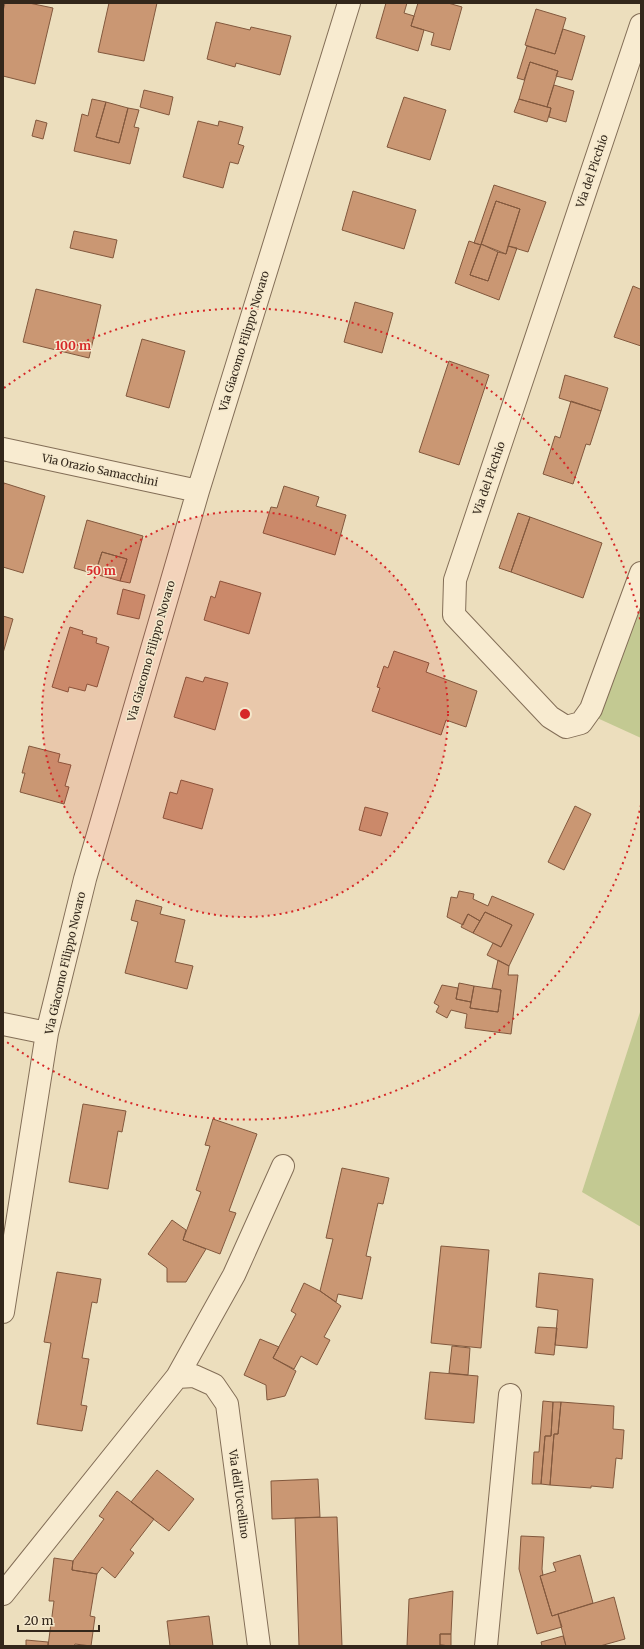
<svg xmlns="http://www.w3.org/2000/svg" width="644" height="1649" font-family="Merriweather,serif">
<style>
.green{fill:#c3c992}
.building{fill:#ca9773;stroke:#82583d}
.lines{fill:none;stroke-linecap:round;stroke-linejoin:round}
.minor-casing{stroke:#836e57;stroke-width:24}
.minor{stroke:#f8ebd0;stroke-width:22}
.ring{fill:none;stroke:#d62828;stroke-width:2;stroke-dasharray:2 4}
.labels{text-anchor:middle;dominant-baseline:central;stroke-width:3;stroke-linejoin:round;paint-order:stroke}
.street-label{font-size:11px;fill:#33271b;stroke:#f4e8cc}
.centre{fill:#d62828;stroke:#f4e8cc;stroke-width:2}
.ring-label{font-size:12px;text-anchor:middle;font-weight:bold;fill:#d62828;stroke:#f4e8cc;stroke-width:3;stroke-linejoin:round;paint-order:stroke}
</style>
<rect width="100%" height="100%" fill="#ecdebd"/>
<path class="green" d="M 641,589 L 641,738 L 595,717 Z
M 641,1009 L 641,1227 L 582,1192 Z"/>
<path class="building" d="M 5,3 L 29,3 L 53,8 L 35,84 L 3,76 L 3,11 Z
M 109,3 L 157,3 L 144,61 L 98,52 Z
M 386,3 L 407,3 L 404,13 L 414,16 L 411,26 L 424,30 L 418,51 L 376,38 Z
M 418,3 L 448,3 L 462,7 L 450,50 L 431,45 L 434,33 L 411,26 Z
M 536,9 L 566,18 L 555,54 L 525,45 Z
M 216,22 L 250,30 L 251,27 L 291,36 L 280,75 L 236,63 L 235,67 L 207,59 Z
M 563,29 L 585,36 L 572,80 L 556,76 L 558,71 L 530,62 L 524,80 L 517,78 L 527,46 L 555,54 Z
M 530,62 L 558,71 L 547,107 L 519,99 Z
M 554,85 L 574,91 L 566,122 L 549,117 L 551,108 L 547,107 Z
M 144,90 L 173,97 L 169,115 L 140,107 Z
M 404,97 L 446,110 L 430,160 L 387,147 Z
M 92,99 L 106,102 L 96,137 L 119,143 L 128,108 L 139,110 L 134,127 L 139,128 L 130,164 L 74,151 L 82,114 L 88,116 Z
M 519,99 L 551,108 L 547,122 L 514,112 Z
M 106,102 L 128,108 L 119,143 L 96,137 Z
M 36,120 L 47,123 L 43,139 L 32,136 Z
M 198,121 L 218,126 L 219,121 L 243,127 L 238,144 L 244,146 L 238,164 L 230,162 L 223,188 L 183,177 Z
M 494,185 L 546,202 L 528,252 L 508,246 L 520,209 L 496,201 L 481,245 L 474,243 Z
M 353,191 L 416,210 L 404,249 L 342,230 Z
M 496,201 L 520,209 L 506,254 L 481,244 Z
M 74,231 L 117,240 L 113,258 L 70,248 Z
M 469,241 L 481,245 L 470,275 L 488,281 L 498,252 L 506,254 L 508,246 L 517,248 L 499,300 L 455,283 Z
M 481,244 L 498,252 L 488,281 L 470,275 Z
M 633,286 L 640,289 L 641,288 L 641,346 L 614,337 Z
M 36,289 L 101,305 L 89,358 L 23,342 Z
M 355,302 L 393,313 L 382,353 L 344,342 Z
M 142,339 L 185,351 L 169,408 L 126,396 Z
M 449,361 L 489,375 L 459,465 L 419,452 Z
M 565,375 L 608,388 L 601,411 L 559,398 Z
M 571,401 L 601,411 L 590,445 L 586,444 L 573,484 L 543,474 L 555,436 L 560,438 Z
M 4,483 L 45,496 L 23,573 L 3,567 L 3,488 Z
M 284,486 L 319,497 L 316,506 L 346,515 L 335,555 L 263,533 L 271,507 L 277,508 Z
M 518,513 L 530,517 L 511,572 L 499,568 Z
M 530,517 L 602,543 L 583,598 L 511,572 Z
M 87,520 L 143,536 L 130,583 L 120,581 L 127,559 L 102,552 L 95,574 L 74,568 Z
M 102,552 L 127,559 L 120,581 L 95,574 Z
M 220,581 L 261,593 L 249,634 L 204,620 L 211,596 L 215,598 Z
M 123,589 L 145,595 L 139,619 L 117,614 Z
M 3,616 L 13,619 L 3,653 Z
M 70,627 L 83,631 L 82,634 L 97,638 L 96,643 L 109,647 L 97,687 L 87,684 L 85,691 L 69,687 L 68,692 L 52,687 Z
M 394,651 L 429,663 L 426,672 L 477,691 L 466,727 L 446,720 L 441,735 L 372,711 L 380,688 L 377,687 L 384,666 L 388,668 Z
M 186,677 L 203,682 L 205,677 L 228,683 L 215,730 L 174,717 Z
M 29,746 L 60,754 L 58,762 L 71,765 L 65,786 L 69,787 L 64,804 L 20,792 L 25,773 L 22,773 Z
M 181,780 L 213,789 L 202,829 L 163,818 L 170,792 L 177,794 Z
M 575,806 L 591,814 L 564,870 L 548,862 Z
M 365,807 L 388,813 L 381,836 L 359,830 Z
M 459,891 L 474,894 L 473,899 L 488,906 L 492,896 L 534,914 L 509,966 L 487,955 L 493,943 L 501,947 L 512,925 L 485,912 L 480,921 L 468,914 L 463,925 L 447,917 L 451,897 L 457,898 Z
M 136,900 L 162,907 L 160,914 L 185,920 L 175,962 L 193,966 L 187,989 L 125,973 L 138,922 L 131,920 Z
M 485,912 L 512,925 L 501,947 L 473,933 Z
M 468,914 L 480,921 L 473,933 L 461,927 Z
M 498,960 L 509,966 L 508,975 L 518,975 L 511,1034 L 465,1028 L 467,1014 L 451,1010 L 447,1018 L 436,1012 L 439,1006 L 434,1003 L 442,985 L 458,988 L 456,999 L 471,1002 L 470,1008 L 498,1012 L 501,990 L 492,988 Z
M 459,983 L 474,986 L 471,1002 L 456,999 Z
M 474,986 L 501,990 L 498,1012 L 470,1008 Z
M 83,1104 L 126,1111 L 122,1132 L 118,1131 L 108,1189 L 69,1182 Z
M 213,1119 L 257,1134 L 229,1211 L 236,1213 L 220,1254 L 183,1240 L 201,1192 L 196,1190 L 210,1146 L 205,1145 Z
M 342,1168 L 389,1178 L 383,1204 L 378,1203 L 366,1256 L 371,1257 L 362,1299 L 338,1294 L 336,1302 L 320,1291 L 333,1239 L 326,1238 Z
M 172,1220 L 186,1230 L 183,1240 L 206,1249 L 186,1282 L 167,1282 L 167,1268 L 148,1254 Z
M 441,1246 L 489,1250 L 481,1348 L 431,1343 Z
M 57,1272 L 101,1279 L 97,1303 L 92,1302 L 82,1358 L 89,1359 L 81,1405 L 87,1406 L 82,1431 L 37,1424 L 51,1343 L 44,1342 Z
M 539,1273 L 593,1279 L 587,1348 L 555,1345 L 558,1310 L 536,1307 Z
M 304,1283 L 320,1291 L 341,1306 L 324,1337 L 330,1340 L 317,1365 L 301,1356 L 294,1369 L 273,1358 L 296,1314 L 291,1311 Z
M 538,1327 L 557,1328 L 554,1355 L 535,1353 Z
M 260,1339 L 279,1347 L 273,1358 L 296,1371 L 285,1396 L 267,1400 L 266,1385 L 244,1375 Z
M 452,1346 L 470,1348 L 468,1375 L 449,1373 Z
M 430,1372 L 478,1376 L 474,1423 L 425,1419 Z
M 543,1401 L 553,1402 L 551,1436 L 545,1436 L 541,1484 L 532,1484 L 534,1452 L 539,1452 Z
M 553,1402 L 561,1402 L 558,1434 L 554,1434 L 550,1485 L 541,1484 L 545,1436 L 551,1436 Z
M 561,1402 L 614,1406 L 613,1429 L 624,1430 L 622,1459 L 616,1458 L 613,1488 L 591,1486 L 591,1488 L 550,1485 L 554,1434 L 558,1434 Z
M 157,1470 L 194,1499 L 169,1531 L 131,1502 Z
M 318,1479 L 320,1517 L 272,1519 L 271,1481 Z
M 117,1491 L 154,1519 L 130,1550 L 134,1553 L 115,1578 L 102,1567 L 97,1574 L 72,1570 L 73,1561 L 104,1519 L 99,1516 Z
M 337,1517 L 342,1646 L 299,1646 L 295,1518 Z
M 521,1536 L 544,1537 L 542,1569 L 543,1575 L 540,1576 L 552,1616 L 558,1614 L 562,1627 L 537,1634 L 519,1569 Z
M 580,1555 L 593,1603 L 552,1616 L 540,1576 L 556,1571 L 553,1563 Z
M 54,1558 L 73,1561 L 72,1570 L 97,1574 L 90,1616 L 95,1617 L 91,1646 L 75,1644 L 74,1646 L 48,1646 L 54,1601 L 49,1601 Z
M 453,1591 L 451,1634 L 440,1634 L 440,1645 L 451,1646 L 407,1646 L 409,1599 Z
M 614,1597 L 625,1639 L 600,1646 L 566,1646 L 558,1614 Z
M 209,1616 L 213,1646 L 170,1646 L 167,1621 Z
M 440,1634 L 451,1634 L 451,1646 L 440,1645 Z
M 563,1636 L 566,1646 L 542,1646 L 541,1642 Z
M 26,1640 L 48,1642 L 48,1646 L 26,1646 Z"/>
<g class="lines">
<defs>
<path id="minor" d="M 641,25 L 455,580 L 454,615 L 550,717 L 566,727 L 581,723 L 591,709 L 641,573
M 3,449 L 198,491
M 3,1024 L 47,1033
M 3,1312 L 47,1033 L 85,879 L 198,491 L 349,3
M 177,1377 L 234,1275 L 283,1166
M 3,1594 L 177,1377 L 194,1376 L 214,1385 L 227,1404 L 259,1646
M 486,1646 L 510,1395"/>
</defs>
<use href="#minor" class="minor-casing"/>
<use href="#minor" class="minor"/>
</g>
<circle cx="245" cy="714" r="203" fill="#d62828" fill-opacity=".12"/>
<g class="ring">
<circle cx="245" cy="714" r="203"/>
<path d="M641 805A406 406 0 0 1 4 1040M4 388A406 406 0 0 1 641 623"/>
</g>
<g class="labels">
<g class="street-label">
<text transform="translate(592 171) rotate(-71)">Via del Picchio</text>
<text transform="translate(244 341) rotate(-73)">Via Giacomo Filippo Novaro</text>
<text transform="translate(100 470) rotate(12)">Via Orazio Samacchini</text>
<text transform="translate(489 478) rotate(-71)">Via del Picchio</text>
<text transform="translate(151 651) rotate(-74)">Via Giacomo Filippo Novaro</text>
<text transform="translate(65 963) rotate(-77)">Via Giacomo Filippo Novaro</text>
<text transform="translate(239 1494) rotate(82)">Via dell'Uccellino</text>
</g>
</g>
<circle cx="245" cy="714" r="6" class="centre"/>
<g class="ring-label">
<text x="73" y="350">100 m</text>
<text x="101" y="575">50 m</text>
</g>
<rect width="644" height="1649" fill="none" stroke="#33271b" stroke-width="8"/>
<path d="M18 1625v6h81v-6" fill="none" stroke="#33271b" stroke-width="2"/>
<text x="24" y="1625" font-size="12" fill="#33271b" stroke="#f4e8cc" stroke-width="3" paint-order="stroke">20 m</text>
</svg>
